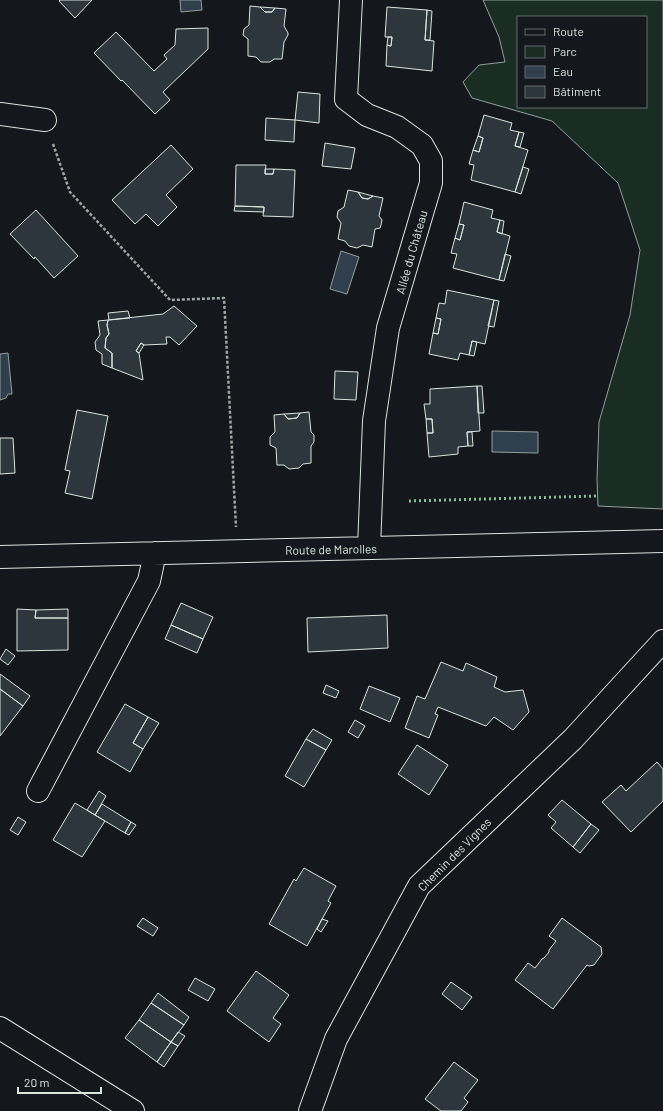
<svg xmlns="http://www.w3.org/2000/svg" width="663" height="1111" font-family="Barlow,sans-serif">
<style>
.green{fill:#1a2d24;stroke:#939e99;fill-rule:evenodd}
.water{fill:#2f3f4d;stroke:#939e99}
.building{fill:#2c363c;stroke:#d8e6dc}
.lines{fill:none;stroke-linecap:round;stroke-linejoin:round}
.minor-casing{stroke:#d8e6dc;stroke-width:24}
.path{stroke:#9da8a2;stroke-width:2.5;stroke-dasharray:3 2;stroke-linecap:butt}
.minor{stroke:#14181c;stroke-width:22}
.hedge{stroke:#8ac095;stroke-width:3;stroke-dasharray:2 3;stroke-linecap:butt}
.labels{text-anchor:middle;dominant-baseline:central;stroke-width:3;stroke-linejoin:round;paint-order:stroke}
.street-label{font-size:12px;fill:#d8e6dc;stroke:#14181c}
</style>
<rect width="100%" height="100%" fill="#14181c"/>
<path class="green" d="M 483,0 L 663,0 L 663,509 L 598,506 L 597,479 L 599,422 L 630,315 L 640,250 L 618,183 L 552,121 L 472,98 L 463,82 L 479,65 L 505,62 L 499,37 ZM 518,17 L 646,17 L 646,107 L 518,107 Z"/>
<path class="water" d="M 180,0 L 201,0 L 202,10 L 181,12 Z
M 341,251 L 359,257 L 347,294 L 330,289 Z
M 8,353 L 12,394 L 8,394 L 6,398 L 0,400 L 0,354 Z
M 492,431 L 538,432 L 538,453 L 492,452 Z"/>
<path class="building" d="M 60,0 L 92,0 L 75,18 L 59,1 Z
M 250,6 L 260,7 L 265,12 L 272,12 L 275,8 L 286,9 L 284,26 L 288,33 L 288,35 L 284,42 L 282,59 L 274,59 L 270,62 L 261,62 L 256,57 L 248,56 L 248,39 L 243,35 L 244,29 L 249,25 Z
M 260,7 L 275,8 L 272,12 L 265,12 Z
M 387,7 L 427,10 L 425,40 L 434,41 L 432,71 L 386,66 L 387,45 L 391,46 L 392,37 L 385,37 Z
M 427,10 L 432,11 L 430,40 L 425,40 Z
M 208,28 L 208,49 L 163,92 L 170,100 L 155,114 L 122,80 L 121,81 L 94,53 L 116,32 L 154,71 L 167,59 L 164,55 L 175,45 L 176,29 Z
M 388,37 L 392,37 L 391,46 L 387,45 Z
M 298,92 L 320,94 L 319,123 L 295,120 Z
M 484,115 L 512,123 L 510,130 L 519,132 L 515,146 L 528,150 L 515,192 L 471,180 L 474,165 L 469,164 L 473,150 L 479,152 L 483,138 L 478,136 Z
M 266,118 L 295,120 L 294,142 L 265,140 Z
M 519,132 L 524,133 L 520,147 L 515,146 Z
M 478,136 L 483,138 L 479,152 L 473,150 Z
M 325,143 L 355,148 L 351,169 L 322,166 Z
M 171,145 L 193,169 L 166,195 L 177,207 L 158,226 L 146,214 L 135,224 L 112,200 Z
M 236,165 L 266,165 L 265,174 L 273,174 L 274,169 L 295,170 L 293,217 L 263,216 L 264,207 L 235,206 Z
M 523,167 L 529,169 L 521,194 L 515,192 Z
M 265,169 L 274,169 L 273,174 L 265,174 Z
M 348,190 L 358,192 L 362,198 L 368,199 L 373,196 L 383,198 L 379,216 L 382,220 L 381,225 L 380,228 L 375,229 L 372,247 L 363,245 L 357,248 L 349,246 L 345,241 L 338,239 L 341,223 L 337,217 L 338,211 L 344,207 Z
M 358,192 L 373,196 L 368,199 L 362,198 Z
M 464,202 L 493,210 L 491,218 L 500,220 L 497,232 L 510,236 L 499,280 L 453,268 L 457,254 L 451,253 L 455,238 L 460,240 L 464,225 L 459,224 Z
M 235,206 L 264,207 L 264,212 L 234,211 Z
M 36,210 L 78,256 L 54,278 L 35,257 L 34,259 L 10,234 Z
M 500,220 L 504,221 L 502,234 L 497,232 Z
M 459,224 L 464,225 L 460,240 L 455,238 Z
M 505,254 L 511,256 L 504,281 L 499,280 Z
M 447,290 L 494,300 L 485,344 L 472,341 L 469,355 L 460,353 L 458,360 L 429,354 L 433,333 L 438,334 L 441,319 L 436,318 L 439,303 L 445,304 Z
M 494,300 L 499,301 L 494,327 L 488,326 Z
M 174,306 L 197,326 L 179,345 L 170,337 L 166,337 L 167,344 L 144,345 L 141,343 L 136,351 L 139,353 L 143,380 L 112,368 L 112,353 L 105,348 L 106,338 L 109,334 L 107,325 L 108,320 L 163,314 Z
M 128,311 L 130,318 L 109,320 L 108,313 Z
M 436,318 L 441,319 L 438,334 L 433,333 Z
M 108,320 L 107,325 L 109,334 L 106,338 L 105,348 L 112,353 L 112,368 L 102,364 L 102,354 L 96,350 L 95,342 L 100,335 L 98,321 Z
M 472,341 L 477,342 L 474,356 L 469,355 Z
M 141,343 L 144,345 L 139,353 L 136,351 Z
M 335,371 L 358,372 L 356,400 L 334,399 Z
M 477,386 L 482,386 L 484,413 L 478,413 Z
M 477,386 L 480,431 L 467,432 L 468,446 L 458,447 L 458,454 L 429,457 L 427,433 L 433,433 L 432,419 L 426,419 L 424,404 L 430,404 L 430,389 Z
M 77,410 L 108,416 L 92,499 L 65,493 L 70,471 L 65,470 Z
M 309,412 L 311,432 L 314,435 L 314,442 L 311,446 L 311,463 L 303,464 L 299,468 L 289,469 L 284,465 L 277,465 L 276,448 L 270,445 L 270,437 L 275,432 L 274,415 L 284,414 L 288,419 L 297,418 L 300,413 Z
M 300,413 L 297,418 L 288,419 L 284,414 Z
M 426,419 L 432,419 L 433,433 L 427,433 Z
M 467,432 L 472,432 L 473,446 L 468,446 Z
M 0,438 L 13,438 L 15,473 L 0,474 Z
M 181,603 L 213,617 L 203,639 L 171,625 Z
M 17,609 L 36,610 L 35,618 L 68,618 L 68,650 L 17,651 Z
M 68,609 L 68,618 L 35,618 L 36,610 Z
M 387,615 L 388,648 L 308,652 L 307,618 Z
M 171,625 L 203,639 L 197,653 L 165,639 Z
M 6,649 L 15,656 L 8,665 L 0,659 Z
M 441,662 L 463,671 L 466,663 L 497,677 L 494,687 L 505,692 L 523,690 L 529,712 L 513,730 L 494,717 L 486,726 L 438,707 L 435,714 L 438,715 L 429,738 L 405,728 L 417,696 L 425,699 Z
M 0,674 L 30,696 L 23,706 L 0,689 Z
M 326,685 L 339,691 L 336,698 L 323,693 Z
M 369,686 L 400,698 L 390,722 L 360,709 Z
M 0,689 L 23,706 L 0,736 Z
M 125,704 L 148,717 L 133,743 L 143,749 L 130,772 L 97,752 Z
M 148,717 L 159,723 L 143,749 L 133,743 Z
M 355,720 L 365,726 L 358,738 L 348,732 Z
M 313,729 L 332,740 L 326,750 L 306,739 Z
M 306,739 L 326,750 L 304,787 L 285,776 Z
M 417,745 L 448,765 L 429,795 L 398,774 Z
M 657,762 L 663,769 L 663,801 L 631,832 L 602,802 L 621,785 L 626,791 Z
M 99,791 L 106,796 L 95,815 L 87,810 Z
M 562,800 L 591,824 L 573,847 L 551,828 L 556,822 L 548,815 Z
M 75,803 L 105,821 L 82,857 L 53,840 Z
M 102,804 L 131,822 L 125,833 L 95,815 Z
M 18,817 L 26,822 L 18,835 L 10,830 Z
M 131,822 L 136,825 L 129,835 L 125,833 Z
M 591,824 L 599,830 L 580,853 L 573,847 Z
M 304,868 L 336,886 L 328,901 L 331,903 L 307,946 L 269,924 L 294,879 L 296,881 Z
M 143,918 L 158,928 L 153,936 L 137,926 Z
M 562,918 L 601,947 L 602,954 L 594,965 L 589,966 L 587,965 L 553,1009 L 515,980 L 528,963 L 535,968 L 542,959 L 544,958 L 549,952 L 549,950 L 556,941 L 549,936 Z
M 322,919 L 328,921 L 321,932 L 317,929 Z
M 256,971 L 289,995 L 273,1018 L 281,1024 L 269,1042 L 227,1011 Z
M 195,978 L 215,989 L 208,1001 L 188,990 Z
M 451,982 L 472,997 L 462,1010 L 442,994 Z
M 158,993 L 189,1017 L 184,1025 L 151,1003 Z
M 151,1003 L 184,1025 L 171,1042 L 139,1020 Z
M 139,1020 L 171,1042 L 157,1062 L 125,1038 Z
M 178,1032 L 185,1036 L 178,1046 L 171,1042 Z
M 171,1042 L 178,1046 L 164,1067 L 157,1062 Z
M 454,1062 L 478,1080 L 464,1098 L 468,1102 L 461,1111 L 441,1111 L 425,1099 Z"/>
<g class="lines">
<defs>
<path id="minor" d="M 351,0 L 346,99 L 367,115 L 397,127 L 422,145 L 431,161 L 431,183 L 388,328 L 374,421 L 369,548
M 0,114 L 45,120
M 0,557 L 663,541
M 38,791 L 149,581 L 155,553
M 0,1028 L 133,1111
M 310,1111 L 336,1039 L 419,886 L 573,739 L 663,641"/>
</defs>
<use href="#minor" class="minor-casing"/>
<path class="path" d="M 53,144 L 70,192 L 170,300 L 224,298 L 236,527"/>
<use href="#minor" class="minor"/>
<path class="hedge" d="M 409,501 L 598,496"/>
</g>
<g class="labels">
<g class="street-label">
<text transform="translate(411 252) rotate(-74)">Allée du Château</text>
<text transform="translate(331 549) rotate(-1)">Route de Marolles</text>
<text transform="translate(454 854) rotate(-45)">Chemin des Vignes</text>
</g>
</g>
<rect x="517" y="16" width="130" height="92" fill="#14181c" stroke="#626a69"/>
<rect x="525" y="29" width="20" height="6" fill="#14181c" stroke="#626a69"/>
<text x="553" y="36" font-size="12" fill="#d8e6dc">Route</text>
<rect x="525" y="46" width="20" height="12" fill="#1a2d24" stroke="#626a69"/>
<text x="553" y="56" font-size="12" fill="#d8e6dc">Parc</text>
<rect x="525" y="66" width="20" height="12" fill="#2f3f4d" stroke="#626a69"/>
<text x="553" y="76" font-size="12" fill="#d8e6dc">Eau</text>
<rect x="525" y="86" width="20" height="12" fill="#2c363c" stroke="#626a69"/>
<text x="553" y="96" font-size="12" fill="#d8e6dc">Bâtiment</text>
<path d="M18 1087v6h83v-6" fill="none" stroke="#d8e6dc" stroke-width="2"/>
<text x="24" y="1087" font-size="12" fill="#d8e6dc" stroke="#14181c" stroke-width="3" paint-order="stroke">20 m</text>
</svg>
